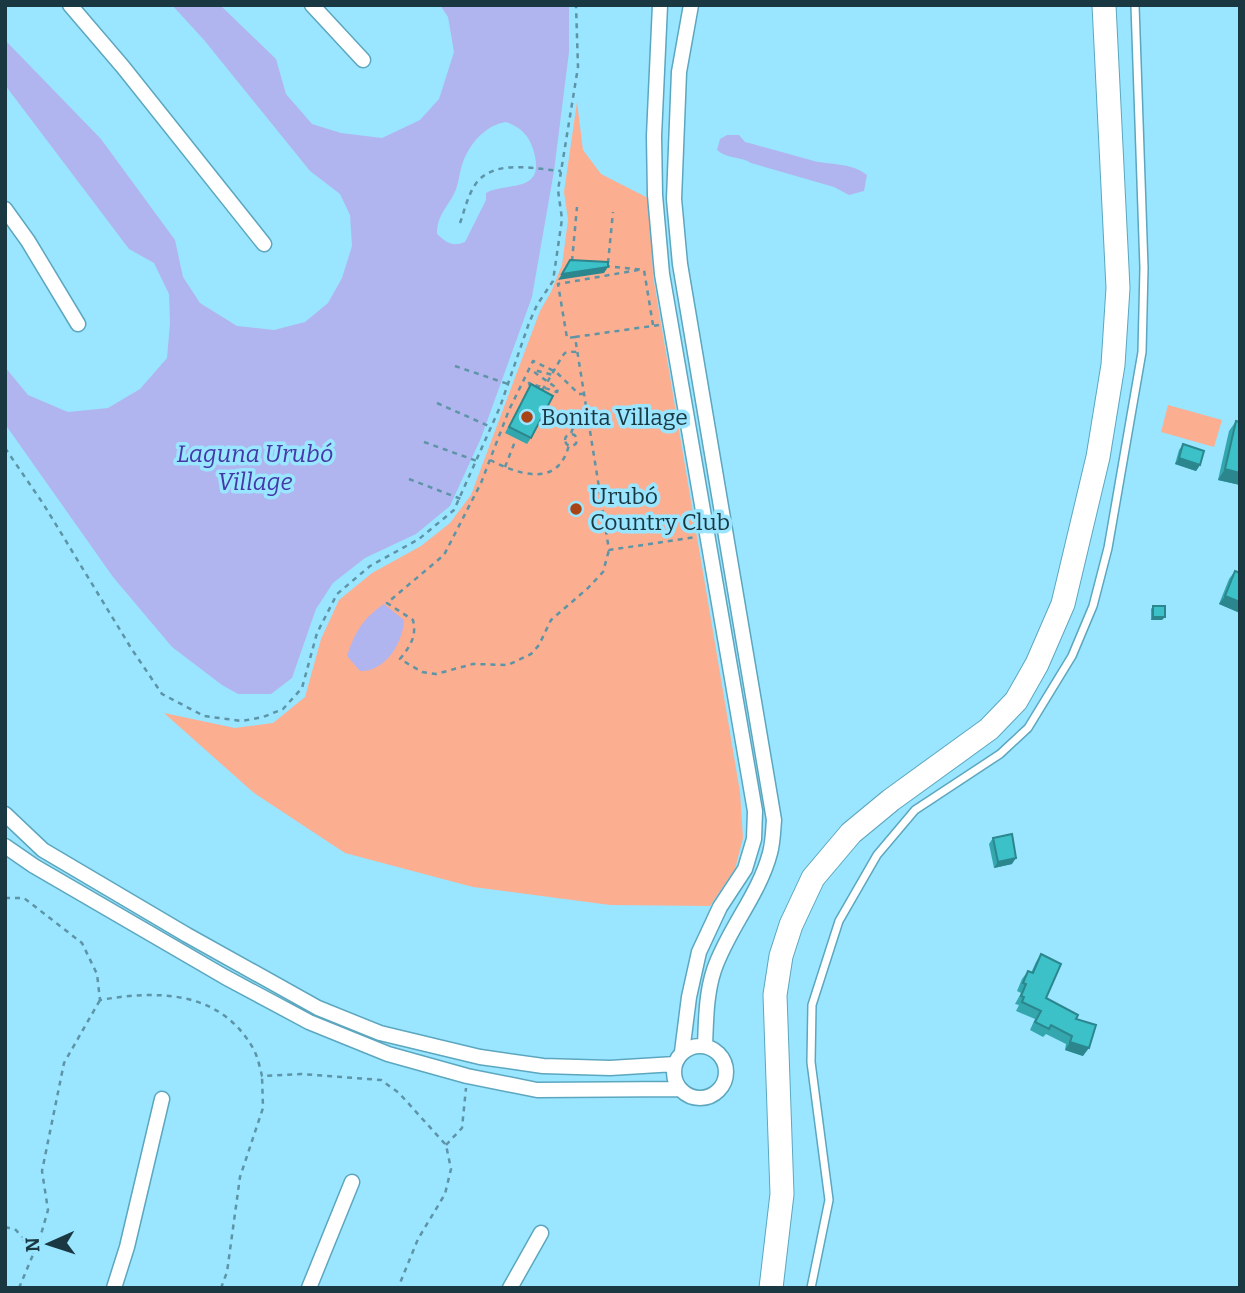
<svg xmlns="http://www.w3.org/2000/svg" width="1245" height="1293" font-family="Bitter,serif">
<style>
.green{fill:#fcae91}
.water{fill:#b1b5ef;fill-rule:evenodd}
.lines{fill:none;stroke-linecap:round;stroke-linejoin:round}
.lane-casing{stroke:#5ca7bf;stroke-width:10}
.street-casing{stroke:#5ca7bf;stroke-width:17}
.primary-casing{stroke:#5ca7bf;stroke-width:25}
.path{stroke:#5d94a6;stroke-width:2.5;stroke-dasharray:5 5;stroke-linecap:butt}
.lane{stroke:#fff;stroke-width:7}
.street{stroke:#fff;stroke-width:14}
.primary{stroke:#fff;stroke-width:23}
.wall{fill:#34a6ad}
.shaded-wall{fill:#2b878d}
.building{fill:#3dc1c9;stroke:#2b878d;stroke-width:2}
.poi-dot{fill:#a84316;stroke:#9ae5ff;stroke-width:2.5}
.labels{text-anchor:middle;dominant-baseline:central;stroke-width:7;stroke-linejoin:round;paint-order:stroke}
.poi-label{font-size:23px;fill:#193842;stroke:#9ae5ff;text-anchor:start}
.water-label{font-size:24px;font-style:italic;fill:#4539a7;stroke:#9ae5ff}
</style>
<rect width="100%" height="100%" fill="#9ae5ff"/>
<path class="green" d="M 577,102 L 583,150 L 601,174 L 650,199 L 653,276 L 740,792 L 743,838 L 735,869 L 710,906 L 610,905 L 473,887 L 345,853 L 254,793 L 164,713 L 235,728 L 273,723 L 305,697 L 321,639 L 339,600 L 372,573 L 421,546 L 450,523 L 471,495 L 540,311 L 551,292 L 562,265 L 568,220 L 564,192 Z
M 1168,405 L 1222,420 L 1214,447 L 1161,432 Z"/>
<path class="water" d="M 172,5 L 220,5 L 276,59 L 286,94 L 312,124 L 341,133 L 382,138 L 420,120 L 439,99 L 454,52 L 448,17 L 440,5 L 569,5 L 569,52 L 554,171 L 532,297 L 481,438 L 450,506 L 416,534 L 365,558 L 333,583 L 316,609 L 292,678 L 271,694 L 238,694 L 222,685 L 172,647 L 113,577 L 5,424 L 5,367 L 28,395 L 68,412 L 108,408 L 140,389 L 167,358 L 170,323 L 169,294 L 154,263 L 129,249 L 5,85 L 5,40 L 101,139 L 175,240 L 183,277 L 200,303 L 237,326 L 274,330 L 305,322 L 328,303 L 342,278 L 352,246 L 350,215 L 340,194 L 310,171 L 204,40 ZM 506,122 C 520,127 528,134 533,149 C 548,196 504,181 486,193 L 486,200 L 465,242 C 452,247 447,243 437,234 C 437,216 446,209 454,194 C 459,184 459,173 463,162 C 470,143 486,125 506,122 Z
M 727,135 L 739,135 L 745,142 C 768,148 791,155 814,161 C 832,165 852,163 867,175 L 864,191 L 849,195 L 834,187 L 751,163 C 740,156 726,159 717,150 L 720,139 Z
M 384,604 L 404,620 C 403,642 386,672 360,671 L 347,656 C 355,632 363,618 384,604 Z"/>
<g class="lines">
<defs>
<path id="lane" d="M 811,1288 L 829,1200 L 811,1062 L 812,1005 L 839,921 L 877,855 L 915,810 L 1000,754 L 1028,728 L 1072,656 L 1093,606 L 1108,548 L 1142,352 L 1144,268 L 1135,5"/>
<path id="street" d="M 70,5 L 123,67 L 264,244
M 312,5 L 363,60
M 660,5 L 654,136 L 655,195 L 662,274 L 755,811 L 754,839 L 745,869 L 720,907 L 699,952 L 689,997 L 682,1052
M 691,5 L 679,72 L 674,199 L 680,264 L 774,820 C 773,831 773,842 770,853 C 759,895 728,929 714,970 C 706,994 706,1021 705,1046
M 5,209 L 28,241 L 78,324
M 5,814 L 43,850 L 187,935 L 318,1008 L 380,1033 L 480,1057 L 543,1066 L 610,1068 L 675,1064
M 5,846 L 34,866 L 225,977 L 309,1022 L 388,1054 L 467,1076 L 537,1090 L 680,1089
M674 1072a26 26 0 1 1 52 0a26 26 0 1 1-52 0Z
M 114,1288 L 127,1247 L 162,1099
M 309,1288 L 352,1182
M 510,1288 L 541,1233"/>
<path id="primary" d="M 771,1288 L 782,1194 L 775,995 L 781,956 L 791,925 L 813,878 L 851,833 L 891,800 L 989,729 L 1016,701 L 1037,664 L 1063,604 L 1098,457 L 1113,365 L 1118,288 L 1104,5"/>
</defs>
<use href="#lane" class="lane-casing"/>
<use href="#street" class="street-casing"/>
<use href="#primary" class="primary-casing"/>
<path class="path" d="M 460,223 C 465,209 468,194 477,182 C 496,159 535,169 561,171
M 572,261 L 577,207
M 608,263 L 613,212
M 605,266 L 644,270 L 653,325
M 659,325 L 575,337 L 609,550 L 696,537
M 575,337 L 567,338 L 558,284 L 638,270
M 455,366 L 508,384
M 530,386 L 529,383 L 557,392 L 558,389 L 534,372 L 534,370 L 553,375
M 542,390 C 547,384 562,355 565,353 C 569,351 573,352 577,352
M 584,394 L 579,394 L 556,372 L 533,361 L 509,410 L 481,483 L 444,555 L 387,603 L 413,620 C 417,637 410,646 400,659 L 422,672 L 436,674 L 473,664 L 508,665 L 531,654 L 539,645 L 551,620 L 588,588 L 603,572 L 609,550
M 437,403 L 491,427
M 571,433 L 576,421 L 587,413
M565 440a6 6 0 1 1 12 0a6 6 0 1 1-12 0Z
M 424,442 L 477,461
M 5,448 L 44,505 L 131,648 L 162,694 L 204,716 L 242,721 L 263,717 L 283,709 L 302,688 L 317,633 L 337,594 L 370,566 L 419,539 L 454,510 L 500,407 L 529,323 L 537,305 L 553,281 L 562,219 L 558,190 L 578,67 L 576,5
M 490,460 C 518,474 558,489 569,445
M 505,467 L 516,439
M 409,479 L 461,499
M 5,898 L 24,898 L 82,943 L 97,974 L 100,1000 C 158,990 221,990 254,1050 C 258,1058 260,1068 262,1076 L 301,1074 L 381,1080 L 399,1093 L 446,1145 L 451,1169 L 445,1194 L 418,1239 L 398,1288
M 446,1145 L 462,1128 L 466,1088
M 5,1227 L 16,1230 L 34,1253
M 19,1288 L 40,1238 L 48,1210 L 42,1171 L 64,1063 L 100,1000
M 221,1288 L 227,1272 L 240,1177 L 263,1108 L 262,1076"/>
<use href="#lane" class="lane"/>
<use href="#street" class="street"/>
<use href="#primary" class="primary"/>
</g>
<path class="wall" d="M 531,384 L 531,438 L 527,444 L 505,433 Z
M 1236,421 L 1240,485 L 1218,480 L 1229,431 Z
M 1183,444 L 1200,465 L 1196,471 L 1175,464 L 1179,450 Z
M 1235,571 L 1240,573 L 1240,613 L 1219,604 L 1229,579 Z
M 1153,606 L 1162,620 L 1151,620 L 1151,609 Z
M 993,838 L 1012,864 L 994,868 L 989,844 Z
M 1041,954 L 1046,998 L 1076,1019 L 1083,1056 L 1065,1050 L 1066,1044 L 1046,1034 L 1043,1037 L 1030,1030 L 1035,1019 L 1016,1011 L 1019,1005 L 1015,1004 L 1021,993 L 1017,991 L 1022,979 L 1028,971 L 1031,973 L 1036,962 Z"/>
<path class="shaded-wall" d="M 608,267 L 604,273 L 558,280 L 562,274 Z
M 1179,458 L 1200,465 L 1196,471 L 1175,464 Z
M 1225,469 L 1240,473 L 1240,485 L 1218,480 Z
M 1225,596 L 1240,602 L 1240,613 L 1219,604 Z
M 1153,617 L 1165,617 L 1162,620 L 1151,620 Z
M 1016,858 L 1012,864 L 994,868 L 998,862 Z
M 1070,1042 L 1089,1048 L 1083,1056 L 1065,1050 Z"/>
<path class="building" d="M 570,260 L 608,262 L 608,267 L 562,274 Z
M 531,384 L 553,396 L 531,438 L 509,427 Z
M 1236,421 L 1240,422 L 1240,473 L 1225,469 Z
M 1183,444 L 1204,451 L 1200,465 L 1179,458 Z
M 1235,571 L 1240,573 L 1240,602 L 1225,596 Z
M 1153,606 L 1165,606 L 1165,617 L 1153,617 Z
M 1012,834 L 1016,858 L 998,862 L 993,838 Z
M 1041,954 L 1061,964 L 1046,998 L 1078,1015 L 1076,1019 L 1096,1025 L 1089,1048 L 1070,1042 L 1072,1036 L 1051,1025 L 1049,1029 L 1035,1022 L 1041,1011 L 1022,1002 L 1024,997 L 1021,996 L 1026,984 L 1023,983 L 1028,971 L 1033,973 Z"/>
<g class="poi-dot">
<circle cx="527" cy="417" r="7"/>
<circle cx="576" cy="509" r="7"/>
</g>
<g class="labels">
<g class="poi-label">
<text x="541" y="417">Bonita Village</text>
<text x="590" y="496">Urubó<tspan x="590" dy="26">Country Club</tspan></text>
</g>
<g class="water-label">
<text x="255" y="454">Laguna Urubó<tspan x="255" dy="28">Village</tspan></text>
</g>
</g>
<rect width="1245" height="1293" fill="none" stroke="#193842" stroke-width="14"/>
<g transform="translate(49 1244) rotate(267)" stroke="#9ae5ff" stroke-width="5" paint-order="stroke">
<path d="M0-5L12 26L0 18L-12 26Z" fill="#193842"/>
<text y="-10" font-size="19" font-weight="bold" text-anchor="middle" fill="#193842">N</text>
</g>
</svg>
